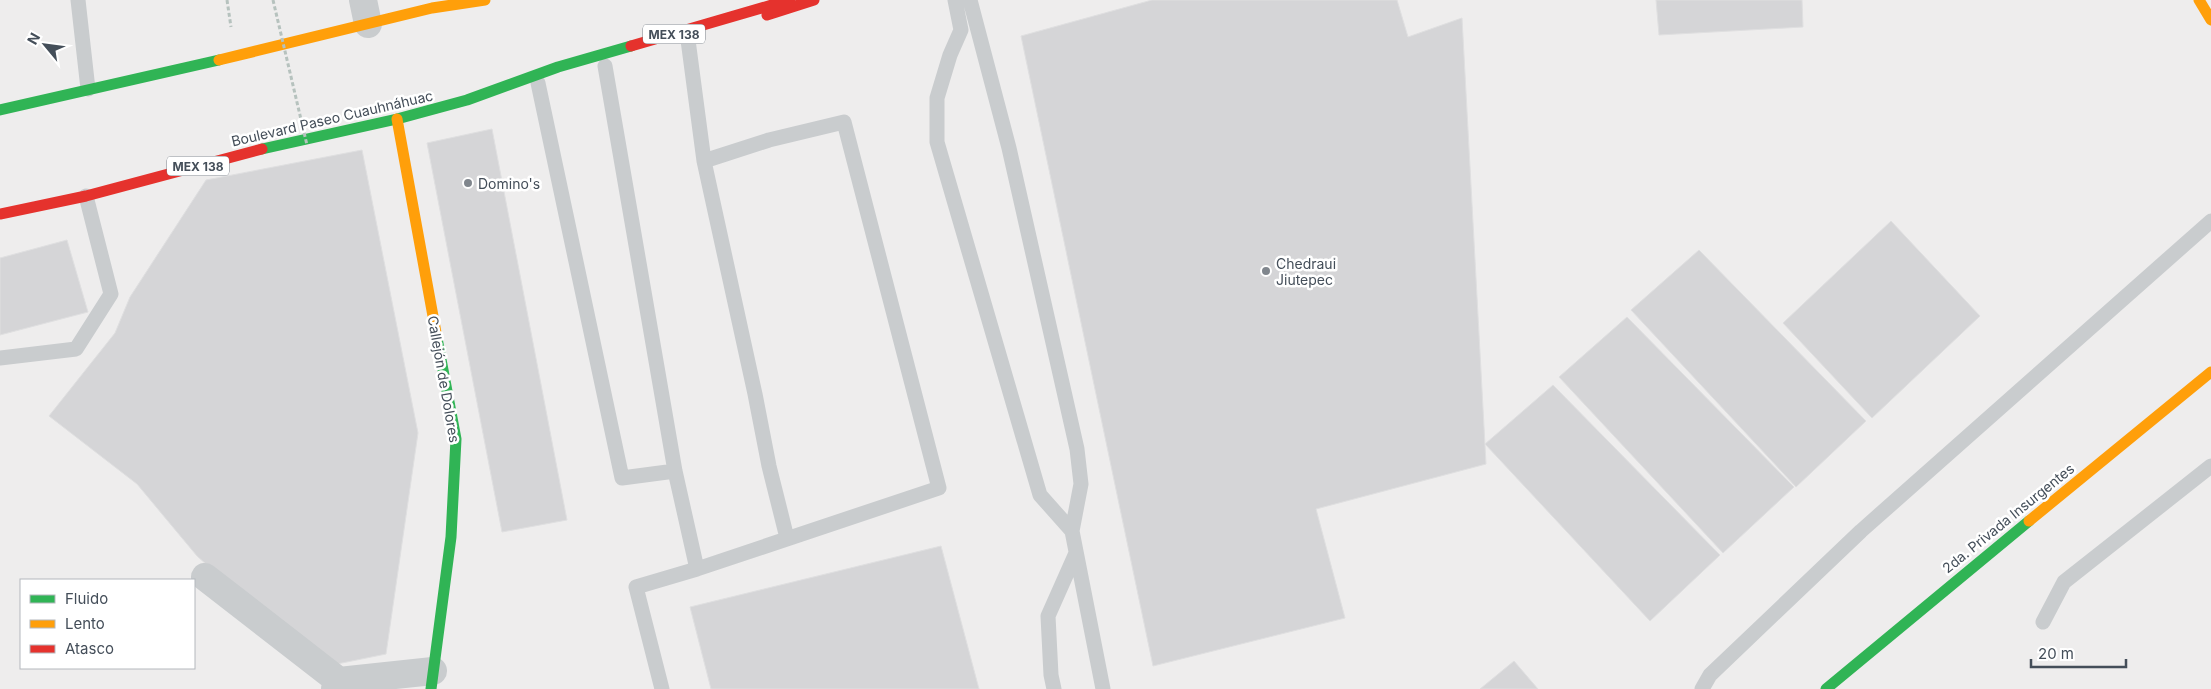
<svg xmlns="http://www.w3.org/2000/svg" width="2211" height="689" font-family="Inter,sans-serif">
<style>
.building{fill:#d5d5d7;stroke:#dfdfe0}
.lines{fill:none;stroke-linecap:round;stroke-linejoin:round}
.path{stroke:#b6c2be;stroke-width:3;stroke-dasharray:4 2.5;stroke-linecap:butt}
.lane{stroke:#c9ccce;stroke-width:15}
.street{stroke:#c9ccce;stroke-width:28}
.fast{stroke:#30b455;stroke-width:11}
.slow{stroke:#ff9f0a;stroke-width:11}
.jam{stroke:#e5322d;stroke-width:11}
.path-bridge{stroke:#b6c2be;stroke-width:3;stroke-dasharray:4 2.5;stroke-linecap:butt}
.poi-dot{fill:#80868d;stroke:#fff;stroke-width:2}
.labels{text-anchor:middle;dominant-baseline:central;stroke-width:5;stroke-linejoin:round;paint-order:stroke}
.shield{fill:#fff;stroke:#7c838b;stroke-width:1}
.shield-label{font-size:12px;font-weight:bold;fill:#444e59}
.street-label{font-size:14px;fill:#444e59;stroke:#fff}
.poi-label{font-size:14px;fill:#444e59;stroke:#fff;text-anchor:start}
</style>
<rect width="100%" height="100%" fill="#eeeded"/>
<path class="building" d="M 1152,0 L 1397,0 L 1408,37 L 1462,18 L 1486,464 L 1316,509 L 1345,618 L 1153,666 L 1021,36 Z
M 1656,0 L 1802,0 L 1803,27 L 1659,35 Z
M 492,129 L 567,520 L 502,532 L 427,143 Z
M 362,150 L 418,433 L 386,654 L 332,665 L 257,610 L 197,556 L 137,484 L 49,416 L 115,333 L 130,297 L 206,180 Z
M 1891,221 L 1980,316 L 1872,418 L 1783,323 Z
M 67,240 L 88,312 L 0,335 L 0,258 Z
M 1699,250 L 1866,421 L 1796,487 L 1631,310 Z
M 1627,317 L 1794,487 L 1723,553 L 1559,377 Z
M 1553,385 L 1720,555 L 1650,621 L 1485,444 Z
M 941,546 L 979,689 L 711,689 L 690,607 Z
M 1514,661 L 1538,689 L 1480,689 Z"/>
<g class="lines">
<path class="path" d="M 227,0 L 231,27"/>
<path class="lane" d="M 78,0 L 88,89
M 955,0 L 961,30 L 950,55 L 937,98 L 937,142 L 1040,495 L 1072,531
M 970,0 L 1009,148 L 1077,449 L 1081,484 L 1072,531 L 1103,689
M 688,40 L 704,161 L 755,394 L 769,466 L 787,538
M 605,66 L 675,471 L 697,569 L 636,587 L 662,689
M 538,83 L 622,478 L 675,471
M 0,358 L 76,349 L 111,294 L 86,196
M 697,569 L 939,488 L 844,122 L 769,140 L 704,161
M 2043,622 L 2064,582 L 2211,466
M 1054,689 L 1051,675 L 1048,616 L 1076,553
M 1702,689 L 1710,675 L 1861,531 L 2211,221"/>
<path class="street" d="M 363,0 L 368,24
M 205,577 L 339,681
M 335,689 L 339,681 L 433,671"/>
<path class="fast" d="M 0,110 L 219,60
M 262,149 L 397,119 L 467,100 L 558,67 L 631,46
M 431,689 L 451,537 L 456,439 L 437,338
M 1826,689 L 2029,521"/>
<path class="slow" d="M 2199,0 L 2211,20
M 219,60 L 432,8 L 485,0
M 397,119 L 437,338
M 2029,521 L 2211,372"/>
<path class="jam" d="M 767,15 L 814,0
M 631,46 L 789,0
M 0,214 L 86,196 L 262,149"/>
<path class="path-bridge" d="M 273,0 L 307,145"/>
</g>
<g class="poi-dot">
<circle cx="468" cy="183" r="5"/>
<circle cx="1266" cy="271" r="5"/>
</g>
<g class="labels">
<g class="shield">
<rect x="643" y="24.5" width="62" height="19" rx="4"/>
<rect x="167" y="156.5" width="62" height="19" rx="4"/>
</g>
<g class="shield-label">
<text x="674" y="34">MEX 138</text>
<text x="198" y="166">MEX 138</text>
</g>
<g class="street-label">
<text transform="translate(332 118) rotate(-13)">Boulevard Paseo Cuauhnáhuac</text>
<text transform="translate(444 379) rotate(80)">Callejón de Dolores</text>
<text transform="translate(2008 518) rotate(-39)">2da. Privada Insurgentes</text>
</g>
<g class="poi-label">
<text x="478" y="183">Domino's</text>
<text x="1276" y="263">Chedraui<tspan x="1276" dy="16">Jiutepec</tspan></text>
</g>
</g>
<rect x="20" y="579" width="175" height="90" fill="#ffffff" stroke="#b4b8bd"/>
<rect x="30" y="595" width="25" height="8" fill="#30b455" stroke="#b4b8bd"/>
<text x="65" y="604" font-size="15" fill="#444e59">Fluido</text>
<rect x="30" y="620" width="25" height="8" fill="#ff9f0a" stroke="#b4b8bd"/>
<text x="65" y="629" font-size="15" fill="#444e59">Lento</text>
<rect x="30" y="645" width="25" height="8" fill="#e5322d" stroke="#b4b8bd"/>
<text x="65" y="654" font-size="15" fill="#444e59">Atasco</text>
<g transform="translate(45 45) rotate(299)" stroke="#ffffff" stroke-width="4" paint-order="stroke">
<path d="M0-4L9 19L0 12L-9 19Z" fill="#444e59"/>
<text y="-8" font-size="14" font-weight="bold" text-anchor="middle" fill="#444e59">N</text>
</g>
<path d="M2031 659v8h95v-8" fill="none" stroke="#444e59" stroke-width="2.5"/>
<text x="2038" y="659" font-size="15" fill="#444e59" stroke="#ffffff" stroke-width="4" paint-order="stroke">20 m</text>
</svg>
